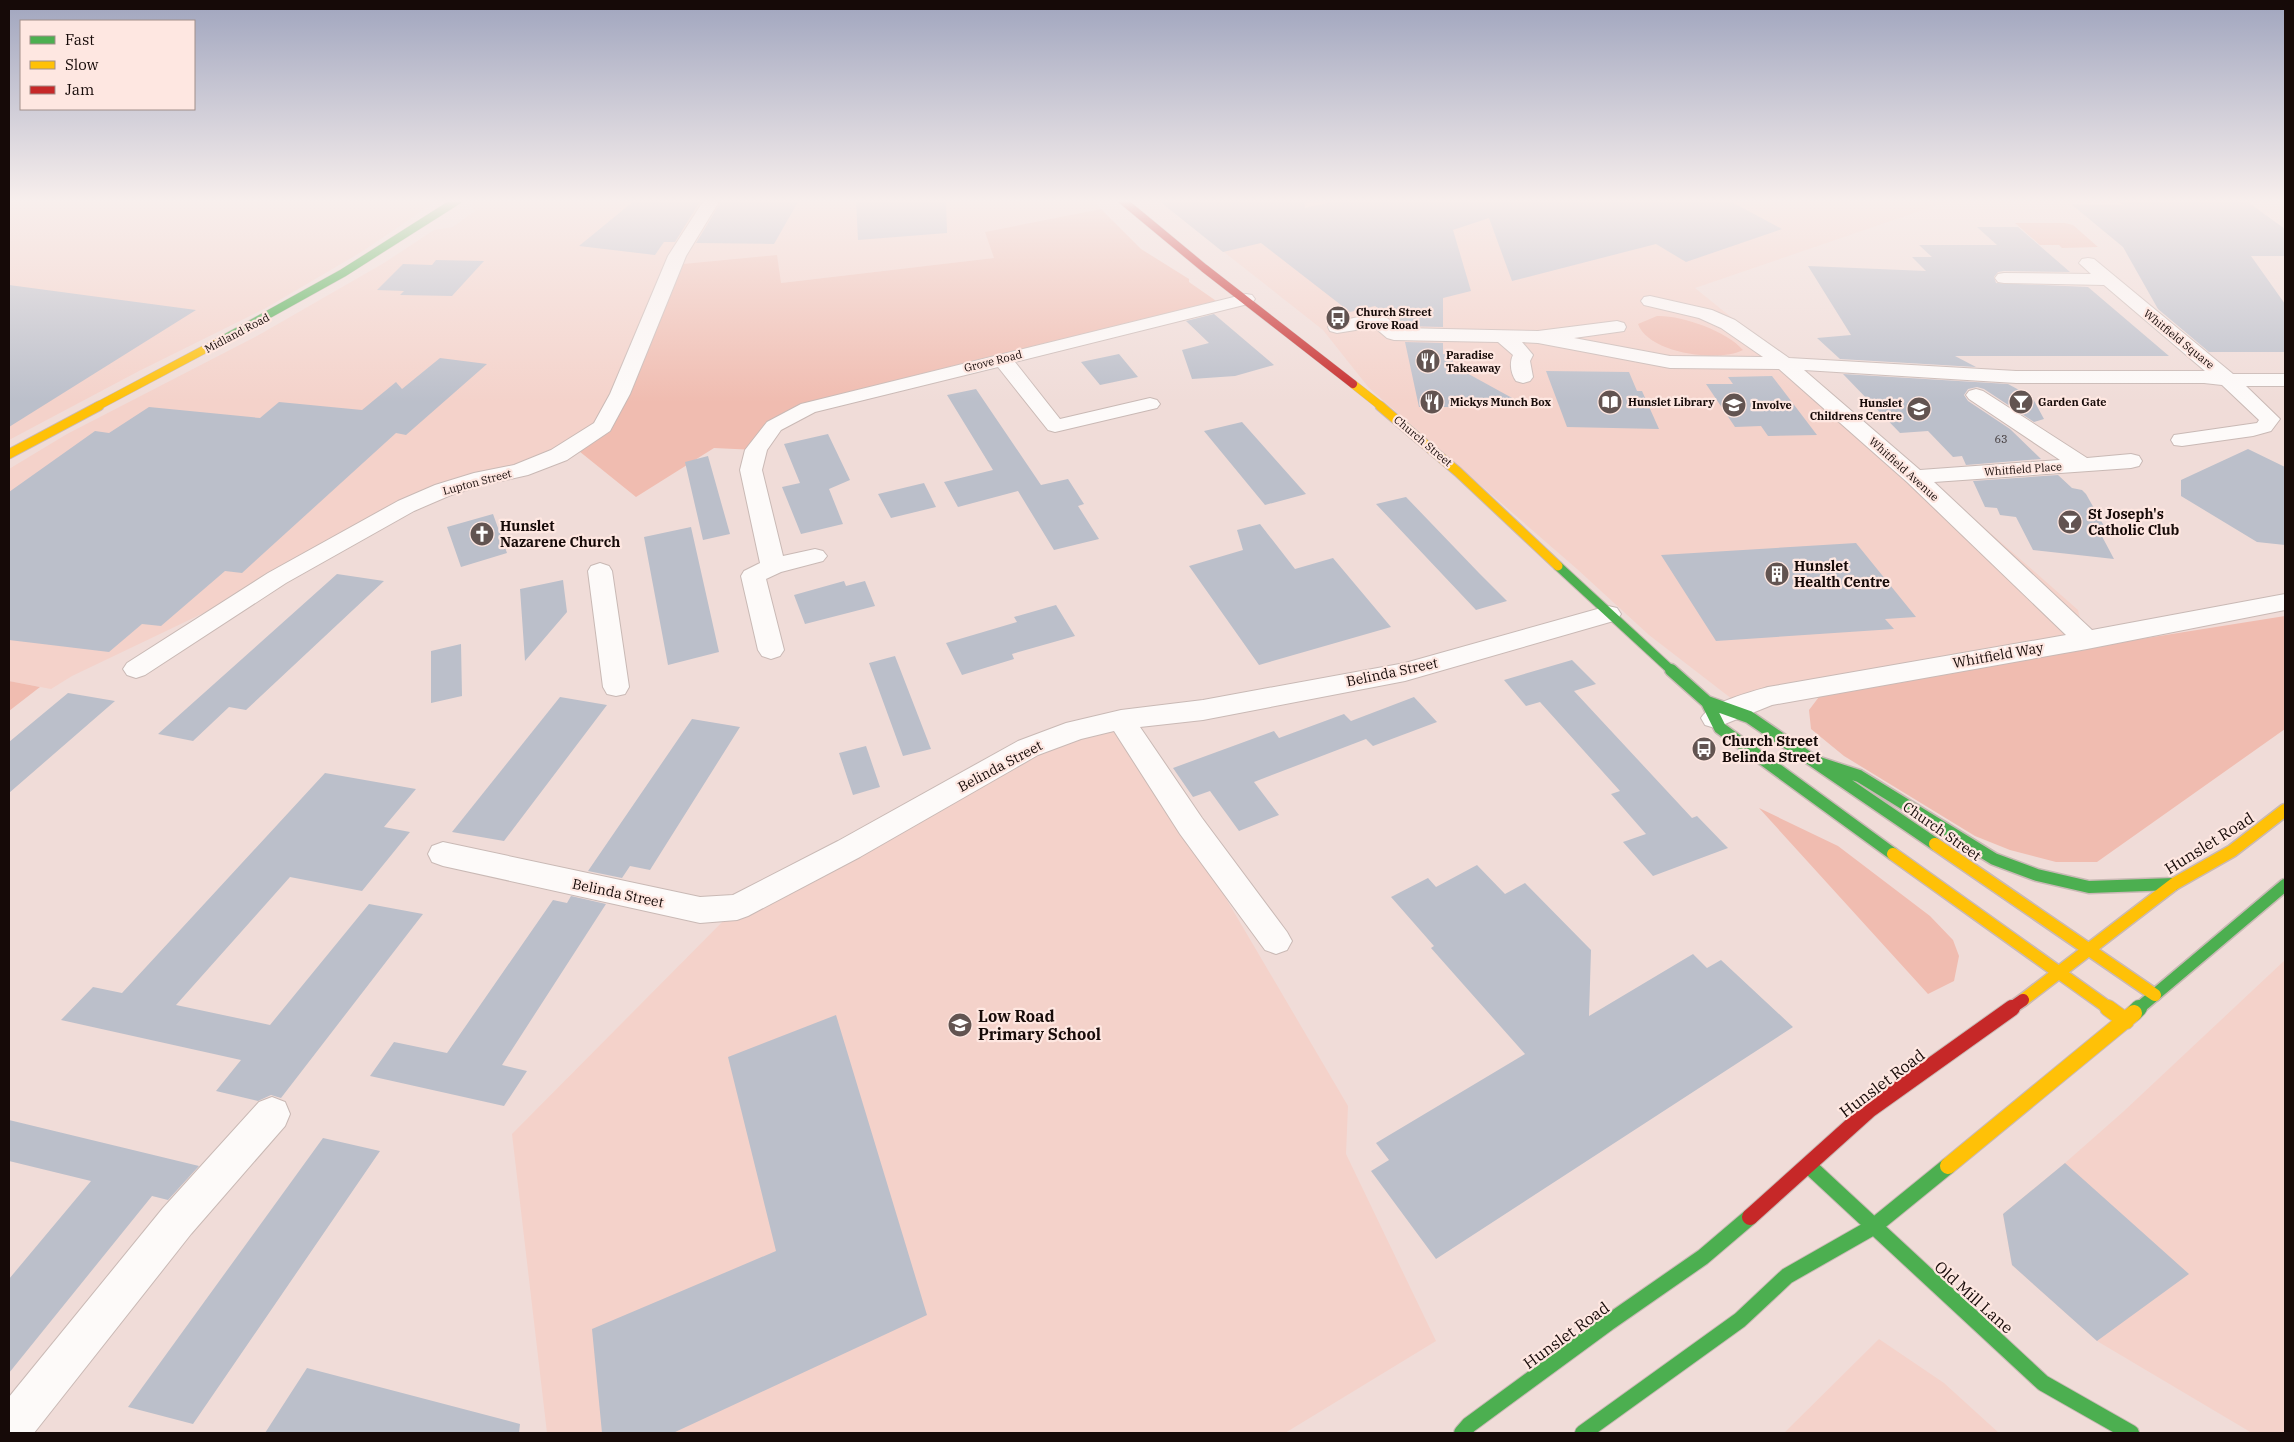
<svg xmlns="http://www.w3.org/2000/svg" width="2294" height="1442" font-family="'IBM Plex Serif',serif">
<style>
.built{fill:#f4d2ca}
.green{fill:#f0bcb0}
.building{fill:#bbbfca}
.lines{fill:none;stroke-linecap:round;stroke-linejoin:round}
.street-casing{stroke:#c9b9b5;stroke-width:2}
.fast-far3-casing{stroke:#c9b9b5;stroke-width:9}
.fast-far2-casing{stroke:#c9b9b5;stroke-width:11}
.fast-far1-casing{stroke:#c9b9b5;stroke-width:15}
.fast-casing{stroke:#c9b9b5;stroke-width:18}
.slow-far3-casing{stroke:#c9b9b5;stroke-width:9}
.slow-far2-casing{stroke:#c9b9b5;stroke-width:11}
.slow-far1-casing{stroke:#c9b9b5;stroke-width:15}
.slow-casing{stroke:#c9b9b5;stroke-width:18}
.jam-far2-casing{stroke:#c9b9b5;stroke-width:9}
.jam-far1-casing{stroke:#c9b9b5;stroke-width:15}
.jam-casing{stroke:#c9b9b5;stroke-width:18}
.street{fill:#fdfaf9;fill-rule:evenodd}
.fast-far3{stroke:#4caf50;stroke-width:8}
.fast-far2{stroke:#4caf50;stroke-width:9}
.fast-far1{stroke:#4caf50;stroke-width:12}
.fast{stroke:#4caf50;stroke-width:16}
.slow-far3{stroke:#ffc107;stroke-width:8}
.slow-far2{stroke:#ffc107;stroke-width:9}
.slow-far1{stroke:#ffc107;stroke-width:12}
.slow{stroke:#ffc107;stroke-width:16}
.jam-far2{stroke:#c62828;stroke-width:8}
.jam-far1{stroke:#c62828;stroke-width:12}
.jam{stroke:#c62828;stroke-width:16}
.labels{text-anchor:middle;dominant-baseline:central;stroke-width:4.5;stroke-linejoin:round;paint-order:stroke}
.far-poi-label{font-size:11px;font-weight:bold;fill:#160a08;stroke:#fee7e1;text-anchor:start}
.far-street-label{font-size:11px;fill:#160a08;stroke:#fee7e1}
.number-label{font-size:11px;fill:#3f3738}
.poi-label{font-size:14px;font-weight:bold;fill:#160a08;stroke:#fee7e1;text-anchor:start}
.street-label{font-size:14px;fill:#160a08;stroke:#fee7e1}
.near-street-label{font-size:16px;fill:#160a08;stroke:#fee7e1}
.near-poi-label{font-size:16px;font-weight:bold;fill:#160a08;stroke:#fee7e1;text-anchor:start}
</style>
<rect width="100%" height="100%" fill="#f0dcd8"/>
<path class="built" d="M 9,200 L 438,200 L 363,251 L 266,308 L 139,371 L 9,440 Z
M 477,200 L 1093,200 L 1101,209 L 986,232 L 995,258 L 781,283 L 620,394 L 574,447 L 443,490 L 277,578 L 72,676 L 51,689 L 9,681 L 9,469 L 67,434 L 257,336 L 384,263 L 434,230 L 453,227 L 475,211 L 470,205 Z
M 1158,200 L 1952,200 L 1695,288 L 1905,458 L 2078,610 L 2084,637 L 1732,699 L 1649,635 L 1577,569 L 1369,388 L 1323,330 Z
M 1121,720 L 1348,1106 L 1346,1154 L 1436,1341 L 1285,1433 L 547,1433 L 512,1134 L 737,907 L 1004,762 Z
M 2285,960 L 2285,1433 L 2252,1433 L 2097,1341 L 2012,1265 L 2003,1214 L 2065,1163 L 2124,1111 Z
M 1879,1339 L 1944,1383 L 1999,1433 L 1784,1433 Z"/>
<path class="green" d="M 1101,209 L 1141,249 L 1189,279 L 1189,282 L 1222,305 L 835,402 L 774,426 L 756,450 L 714,448 L 636,497 L 574,447 L 603,426 L 673,265 L 777,255 L 781,283 L 994,258 L 985,232 Z
M 2015,223 L 2065,223 L 2073,225 L 2098,247 L 2062,248 L 2059,245 L 2040,245 Z
M 1657,316 C 1681,315 1727,331 1743,350 C 1718,363 1648,353 1638,324 Z
M 2285,616 L 2285,729 L 2097,862 L 2056,862 L 2010,850 L 1975,836 L 1844,756 L 1811,729 L 1809,710 L 1825,689 Z
M 9,681 L 40,687 L 9,711 Z
M 1759,808 L 1838,846 L 1930,916 L 1953,940 L 1959,956 L 1954,981 L 1928,994 Z"/>
<path class="building" d="M 635,200 L 701,200 L 675,242 L 664,242 L 655,255 L 579,246 Z
M 722,200 L 799,200 L 774,244 L 696,243 Z
M 856,200 L 946,200 L 947,233 L 858,240 Z
M 1158,200 L 1304,200 L 1305,208 L 1339,200 L 1417,200 L 1430,202 L 1439,200 L 1728,200 L 1782,229 L 1686,262 L 1656,244 L 1512,281 L 1489,218 L 1453,230 L 1471,291 L 1443,298 L 1443,327 L 1401,326 L 1399,315 L 1387,315 L 1375,306 L 1350,312 L 1261,243 L 1223,252 Z
M 2117,200 L 2245,200 L 2285,229 L 2285,256 L 2251,256 L 2285,304 L 2285,352 L 2209,352 L 2158,309 L 2123,247 L 2071,204 L 2122,205 Z
M 1977,227 L 2018,227 L 2070,272 L 2004,271 L 1998,272 L 1994,277 L 1996,283 L 2088,287 L 2169,356 L 1955,356 L 1976,367 L 1840,359 L 1817,338 L 1851,335 L 1808,266 L 1926,271 L 1912,257 L 1932,257 L 1919,245 L 1997,245 Z
M 436,260 L 484,261 L 452,296 L 400,295 L 404,291 L 377,290 L 403,264 L 432,265 Z
M 9,285 L 196,310 L 9,427 Z
M 1214,314 L 1274,365 L 1235,376 L 1192,379 L 1182,350 L 1209,343 L 1186,321 Z
M 1405,342 L 1443,343 L 1443,354 L 1451,354 L 1454,366 L 1514,399 L 1451,397 L 1453,407 L 1419,407 Z
M 1119,354 L 1138,377 L 1100,385 L 1081,362 Z
M 440,358 L 487,364 L 406,435 L 396,433 L 242,573 L 225,571 L 161,626 L 142,624 L 109,652 L 9,640 L 9,492 L 95,431 L 109,433 L 149,407 L 260,418 L 279,402 L 362,410 L 396,382 L 402,389 Z
M 1546,371 L 1629,372 L 1637,391 L 1642,391 L 1659,429 L 1567,427 Z
M 1843,374 L 2008,384 L 2032,397 L 2044,419 L 2034,422 L 1984,389 L 1977,387 L 1968,389 L 1964,395 L 1968,401 L 2010,429 L 2041,459 L 1966,465 L 1962,456 L 1953,457 L 1928,431 L 1900,433 Z
M 1772,376 L 1817,435 L 1768,436 L 1761,426 L 1735,427 L 1706,384 L 1733,384 L 1728,377 Z
M 976,389 L 1041,485 L 1068,479 L 1084,504 L 1078,506 L 1099,539 L 1054,550 L 1018,491 L 958,507 L 944,482 L 993,470 L 947,395 Z
M 1242,422 L 1306,494 L 1265,505 L 1204,431 Z
M 828,434 L 850,480 L 829,489 L 843,524 L 801,534 L 782,487 L 800,483 L 784,444 Z
M 2248,449 L 2285,467 L 2285,545 L 2257,542 L 2181,496 L 2181,480 Z
M 708,456 L 730,534 L 703,540 L 685,462 Z
M 2058,475 L 2072,488 L 2082,490 L 2086,494 L 2104,526 L 2096,525 L 2114,559 L 2033,550 L 2016,517 L 2000,515 L 1997,508 L 1985,507 L 1973,481 Z
M 924,483 L 936,507 L 891,518 L 878,494 Z
M 1406,497 L 1479,573 L 1507,601 L 1476,610 L 1376,504 Z
M 493,514 L 507,553 L 461,567 L 447,527 Z
M 1260,524 L 1295,569 L 1333,558 L 1391,627 L 1259,665 L 1189,566 L 1243,550 L 1237,530 Z
M 691,527 L 719,652 L 668,665 L 644,537 Z
M 1856,543 L 1916,617 L 1885,619 L 1894,629 L 1716,641 L 1661,555 Z
M 337,574 L 384,581 L 246,710 L 229,707 L 193,741 L 158,734 Z
M 563,580 L 567,612 L 525,661 L 520,589 Z
M 844,581 L 846,586 L 865,581 L 875,606 L 805,624 L 794,595 Z
M 1056,605 L 1075,636 L 1012,654 L 1014,659 L 962,675 L 946,643 L 1017,622 L 1014,617 Z
M 461,644 L 462,696 L 431,703 L 431,651 Z
M 895,656 L 931,749 L 903,756 L 869,663 Z
M 1572,660 L 1596,684 L 1574,691 L 1692,818 L 1697,816 L 1728,848 L 1653,876 L 1623,842 L 1646,834 L 1611,794 L 1620,791 L 1540,702 L 1526,706 L 1504,680 Z
M 68,693 L 115,701 L 9,793 L 9,742 Z
M 560,697 L 607,705 L 504,841 L 452,832 Z
M 1414,697 L 1437,722 L 1373,746 L 1366,739 L 1254,782 L 1279,815 L 1239,831 L 1210,791 L 1193,797 L 1173,768 L 1274,731 L 1279,738 L 1344,714 L 1351,721 Z
M 692,719 L 740,727 L 650,870 L 630,866 L 622,878 L 588,871 Z
M 866,746 L 880,787 L 853,795 L 839,753 Z
M 325,773 L 416,789 L 384,827 L 410,832 L 362,891 L 290,877 L 176,1005 L 270,1025 L 369,904 L 423,914 L 281,1098 L 271,1095 L 258,1101 L 216,1091 L 241,1060 L 61,1020 L 93,987 L 122,993 Z
M 1477,865 L 1505,894 L 1525,883 L 1591,950 L 1589,1016 L 1693,954 L 1707,968 L 1721,960 L 1793,1027 L 1436,1259 L 1371,1171 L 1389,1160 L 1376,1143 L 1525,1054 L 1431,948 L 1434,946 L 1391,897 L 1428,878 L 1436,887 Z
M 571,896 L 606,904 L 502,1065 L 527,1071 L 504,1106 L 370,1076 L 394,1042 L 447,1053 L 553,900 L 567,903 Z
M 836,1015 L 927,1315 L 673,1433 L 602,1433 L 592,1329 L 776,1251 L 728,1057 Z
M 9,1120 L 199,1166 L 168,1200 L 152,1196 L 9,1373 L 9,1279 L 91,1181 L 9,1161 Z
M 323,1138 L 380,1151 L 193,1424 L 128,1407 Z
M 2065,1163 L 2189,1274 L 2097,1341 L 2012,1265 L 2003,1214 Z
M 307,1368 L 520,1424 L 519,1433 L 265,1433 Z"/>
<g class="lines">
<defs>
<path id="street" d="M 704,200 L 720,200 L 686,256 L 630,394 L 610,431 L 567,460 L 528,475 L 487,484 L 451,495 L 414,511 L 286,583 L 145,675 L 136,678 L 127,675 L 123,669 L 127,663 L 268,573 L 398,501 L 435,485 L 474,473 L 514,465 L 551,450 L 594,423 L 610,394 L 668,256 Z
M 2088,258 L 2094,259 L 2233,374 L 2285,374 L 2285,386 L 2246,386 L 2280,419 L 2271,431 L 2253,436 L 2182,446 L 2174,445 L 2171,440 L 2174,435 L 2257,423 L 2259,420 L 2222,385 L 2204,383 L 2016,383 L 1804,370 L 1920,470 L 2060,460 L 1969,399 L 1966,395 L 1969,391 L 1976,389 L 1983,391 L 2087,458 L 2131,454 L 2139,456 L 2142,461 L 2139,466 L 2131,468 L 1934,482 L 2092,630 L 2285,594 L 2285,610 L 2087,649 L 1772,705 L 1715,728 L 1705,725 L 1701,718 C 1711,702 1750,692 1768,687 L 2066,635 L 1907,482 L 1779,369 L 1670,368 L 1538,343 L 1522,342 L 1533,355 L 1530,361 L 1533,377 L 1530,381 L 1523,383 L 1516,381 C 1511,374 1509,363 1513,355 L 1498,342 L 1394,340 L 1387,338 L 1374,327 L 1337,333 L 1330,331 L 1328,327 L 1330,323 L 1368,315 L 1379,315 L 1386,317 L 1399,328 L 1538,331 L 1617,321 L 1624,323 L 1626,327 L 1624,331 L 1574,338 L 1670,356 L 1763,357 L 1721,328 L 1699,318 L 1644,305 L 1641,301 L 1644,297 L 1650,296 L 1712,310 L 1735,320 L 1789,358 L 2016,371 L 2205,371 L 2104,285 L 2004,283 L 1998,282 L 1995,278 L 1998,274 L 2004,273 L 2091,274 L 2079,263 L 2082,259 Z
M 1246,294 L 1252,295 L 1255,299 L 1252,303 L 1015,362 L 1060,419 L 1150,398 L 1157,400 L 1160,404 L 1157,408 L 1055,432 L 1048,430 L 998,367 L 815,412 L 781,430 L 767,450 L 762,470 L 783,556 L 815,549 L 823,551 L 827,556 L 823,561 L 781,572 L 766,579 L 784,650 L 780,656 L 771,659 L 762,656 L 758,650 L 741,576 L 744,571 L 760,563 L 740,470 L 745,450 L 767,422 L 801,404 Z
M 600,563 L 609,566 L 612,571 L 629,687 L 625,694 L 616,696 L 607,694 L 603,687 L 588,571 L 591,566 Z
M 1608,606 L 1617,608 L 1621,614 L 1617,620 L 1405,681 L 1203,720 L 1140,727 L 1202,818 L 1287,932 L 1292,941 L 1287,950 L 1276,954 L 1265,950 L 1180,834 L 1114,731 L 1081,739 L 1038,755 L 860,857 L 748,916 L 737,920 L 700,923 L 443,866 L 432,862 L 428,854 L 432,846 L 443,842 L 700,897 L 733,895 L 838,841 L 1018,741 L 1066,723 L 1121,710 L 1203,700 L 1405,663 Z
M 272,1097 L 285,1102 L 290,1114 L 285,1126 L 191,1234 L 34,1433 L 9,1433 L 9,1397 L 163,1208 L 259,1102 Z"/>
<path id="fast-far3" d="M 224,339 L 343,273 L 458,200"/>
<path id="fast-far2" d="M 1558,566 L 1672,671"/>
<path id="fast-far1" d="M 1671,670 L 1707,702 L 1720,728 L 1893,854
M 1707,702 L 1749,717 L 1935,844
M 1816,762 L 1859,776 L 1994,859 L 2037,875 L 2089,887 L 2174,884
M 2138,1009 L 2285,885"/>
<path id="fast" d="M 2134,1013 L 2139,1008
M 1809,1166 L 2043,1383 L 2131,1433
M 1462,1433 L 1469,1425 L 1608,1323 L 1703,1257 L 1750,1217
M 1583,1433 L 1740,1320 L 1787,1276 L 1873,1227 L 1948,1166"/>
<path id="slow-far3" d="M 1353,384 L 1382,407
M 96,407 L 224,339"/>
<path id="slow-far2" d="M 1380,406 L 1458,472 L 1558,566
M 9,454 L 99,406"/>
<path id="slow-far1" d="M 1935,844 L 2155,995
M 1893,854 L 2110,1009
M 2023,1000 L 2174,884 L 2232,851 L 2285,810"/>
<path id="slow" d="M 2108,1008 L 2126,1021
M 1948,1166 L 2134,1013"/>
<path id="jam-far2" d="M 1122,200 L 1204,268 L 1353,384"/>
<path id="jam-far1" d="M 2010,1009 L 2023,1000"/>
<path id="jam" d="M 1750,1217 L 1869,1110 L 2012,1008"/>
</defs>
<use href="#street" class="street-casing"/>
<use href="#fast-far3" class="fast-far3-casing"/>
<use href="#fast-far2" class="fast-far2-casing"/>
<use href="#fast-far1" class="fast-far1-casing"/>
<use href="#fast" class="fast-casing"/>
<use href="#slow-far3" class="slow-far3-casing"/>
<use href="#slow-far2" class="slow-far2-casing"/>
<use href="#slow-far1" class="slow-far1-casing"/>
<use href="#slow" class="slow-casing"/>
<use href="#jam-far2" class="jam-far2-casing"/>
<use href="#jam-far1" class="jam-far1-casing"/>
<use href="#jam" class="jam-casing"/>
<use href="#street" class="street"/>
<use href="#fast-far3" class="fast-far3"/>
<use href="#fast-far2" class="fast-far2"/>
<use href="#fast-far1" class="fast-far1"/>
<use href="#fast" class="fast"/>
<use href="#slow-far3" class="slow-far3"/>
<use href="#slow-far2" class="slow-far2"/>
<use href="#slow-far1" class="slow-far1"/>
<use href="#slow" class="slow"/>
<use href="#jam-far2" class="jam-far2"/>
<use href="#jam-far1" class="jam-far1"/>
<use href="#jam" class="jam"/>
</g>
<linearGradient id="sky" x2="0" y2="1"><stop stop-color="#a0a5be"/><stop offset="0.5" stop-color="#f8efed"/><stop offset="1" stop-color="#f8efed" stop-opacity="0"/></linearGradient>
<rect width="2294" height="402" fill="url(#sky)"/>
<defs>
<symbol id="bus-disc" viewBox="-11 -11 22 22"><circle r="9.5" fill="#625451" stroke="#fee7e1"/><path d="M-5-6H5V4H4V6H2V4H-2V6H-4V4H-5ZM-3.5-4V0h7V-4ZM-3.5 1.2v1.5H-2V1.2ZM2 1.2v1.5H3.5V1.2Z" fill="#fff"/></symbol>
<symbol id="restaurant-disc" viewBox="-11 -11 22 22"><circle r="9.5" fill="#625451" stroke="#fee7e1"/><path d="M-5-6h1v4h1v-4h1v4h1v-4h1v5L-1.5 .5V6h-2V.5L-5-1ZM5-6V6H3V1.5H1.5Q1.5-4 5-6Z" fill="#fff"/></symbol>
<symbol id="library-disc" viewBox="-11 -11 22 22"><circle r="9.5" fill="#625451" stroke="#fee7e1"/><path d="M-6-4Q-3-5.5-.7-3.5V5Q-3 3-6 4ZM6-4Q3-5.5 .7-3.5V5Q3 3 6 4Z" fill="#fff"/></symbol>
<symbol id="bar-disc" viewBox="-11 -11 22 22"><circle r="9.5" fill="#625451" stroke="#fee7e1"/><path d="M-6-5H6L.8 .8V4.5H3.5V6h-7V4.5H-.8V.8Z" fill="#fff"/></symbol>
<symbol id="school-disc" viewBox="-11 -11 22 22"><circle r="9.5" fill="#625451" stroke="#fee7e1"/><path d="M0-5L7-2L0 1L-7-2ZM-4 1L0 2.5L4 1V4Q0 6-4 4Z" fill="#fff"/></symbol>
<symbol id="church-disc" viewBox="-11 -11 22 22"><circle r="9.5" fill="#625451" stroke="#fee7e1"/><path d="M-1.2-6h2.4v3.5h3.3v2.4h-3.3V6h-2.4V-.1h-3.3v-2.4h3.3Z" fill="#fff"/></symbol>
<symbol id="building-disc" viewBox="-11 -11 22 22"><circle r="9.5" fill="#625451" stroke="#fee7e1"/><path d="M-4-6H4V6H1V3H-1V6H-4ZM-2.5-4.3h1.7v1.8h-1.7ZM.8-4.3h1.7v1.8H.8ZM-2.5-1h1.7V.8h-1.7ZM.8-1h1.7V.8H.8Z" fill="#fff"/></symbol>
</defs>
<g fill-rule="evenodd">
<use href="#bus-disc" x="1324" y="304" width="28" height="28"/>
<use href="#restaurant-disc" x="1414" y="347" width="28" height="28"/>
<use href="#restaurant-disc" x="1418" y="388" width="28" height="28"/>
<use href="#library-disc" x="1596" y="388" width="28" height="28"/>
<use href="#bar-disc" x="2007" y="388" width="28" height="28"/>
<use href="#school-disc" x="1720" y="391" width="28" height="28"/>
<use href="#school-disc" x="1905" y="395" width="28" height="28"/>
<use href="#bar-disc" x="2056" y="508" width="28" height="28"/>
<use href="#church-disc" x="468" y="520" width="28" height="28"/>
<use href="#building-disc" x="1763" y="560" width="28" height="28"/>
<use href="#bus-disc" x="1690" y="735" width="28" height="28"/>
<use href="#school-disc" x="946" y="1011" width="28" height="28"/>
</g>
<g class="labels">
<g class="far-poi-label">
<text x="1356" y="312">Church Street<tspan x="1356" dy="13">Grove Road</tspan></text>
<text x="1446" y="355">Paradise<tspan x="1446" dy="13">Takeaway</tspan></text>
<text x="1450" y="402">Mickys Munch Box</text>
<text x="1628" y="402">Hunslet Library</text>
<text x="2038" y="402">Garden Gate</text>
<text x="1902" y="403" text-anchor="end">Hunslet<tspan x="1902" dy="13">Childrens Centre</tspan></text>
<text x="1752" y="405">Involve</text>
</g>
<g class="far-street-label">
<text transform="translate(237 333) rotate(-28)">Midland Road</text>
<text transform="translate(2179 339) rotate(39)">Whitfield Square</text>
<text transform="translate(993 361) rotate(-14)">Grove Road</text>
<text transform="translate(1423 441) rotate(40)">Church Street</text>
<text transform="translate(1904 469) rotate(42)">Whitfield Avenue</text>
<text transform="translate(2023 469) rotate(-4)">Whitfield Place</text>
<text transform="translate(477 482) rotate(-15)">Lupton Street</text>
</g>
<g class="number-label">
<text x="2001" y="439">63</text>
</g>
<g class="poi-label">
<text x="2088" y="514">St Joseph's<tspan x="2088" dy="16">Catholic Club</tspan></text>
<text x="500" y="526">Hunslet<tspan x="500" dy="16">Nazarene Church</tspan></text>
<text x="1794" y="566">Hunslet<tspan x="1794" dy="16">Health Centre</tspan></text>
<text x="1722" y="741">Church Street<tspan x="1722" dy="16">Belinda Street</tspan></text>
</g>
<g class="street-label">
<text transform="translate(1998 655) rotate(-10)">Whitfield Way</text>
<text transform="translate(1392 672) rotate(-12)">Belinda Street</text>
<text transform="translate(1000 766) rotate(-28)">Belinda Street</text>
<text transform="translate(1942 831) rotate(35)">Church Street</text>
<text transform="translate(618 893) rotate(12)">Belinda Street</text>
</g>
<g class="near-street-label">
<text transform="translate(2209 843) rotate(-32)">Hunslet Road</text>
<text transform="translate(1882 1083) rotate(-37)">Hunslet Road</text>
<text transform="translate(1974 1297) rotate(42)">Old Mill Lane</text>
<text transform="translate(1566 1335) rotate(-36)">Hunslet Road</text>
</g>
<g class="near-poi-label">
<text x="978" y="1016">Low Road<tspan x="978" dy="18">Primary School</tspan></text>
</g>
</g>
<rect width="2294" height="1442" fill="none" stroke="#160a08" stroke-width="20"/>
<rect x="20" y="20" width="175" height="90" fill="#fee7e1" stroke="#a18f8a"/>
<rect x="30" y="36" width="25" height="8" fill="#4caf50" stroke="#a18f8a"/>
<text x="65" y="45" font-size="15" fill="#160a08">Fast</text>
<rect x="30" y="61" width="25" height="8" fill="#ffc107" stroke="#a18f8a"/>
<text x="65" y="70" font-size="15" fill="#160a08">Slow</text>
<rect x="30" y="86" width="25" height="8" fill="#c62828" stroke="#a18f8a"/>
<text x="65" y="95" font-size="15" fill="#160a08">Jam</text>
</svg>
